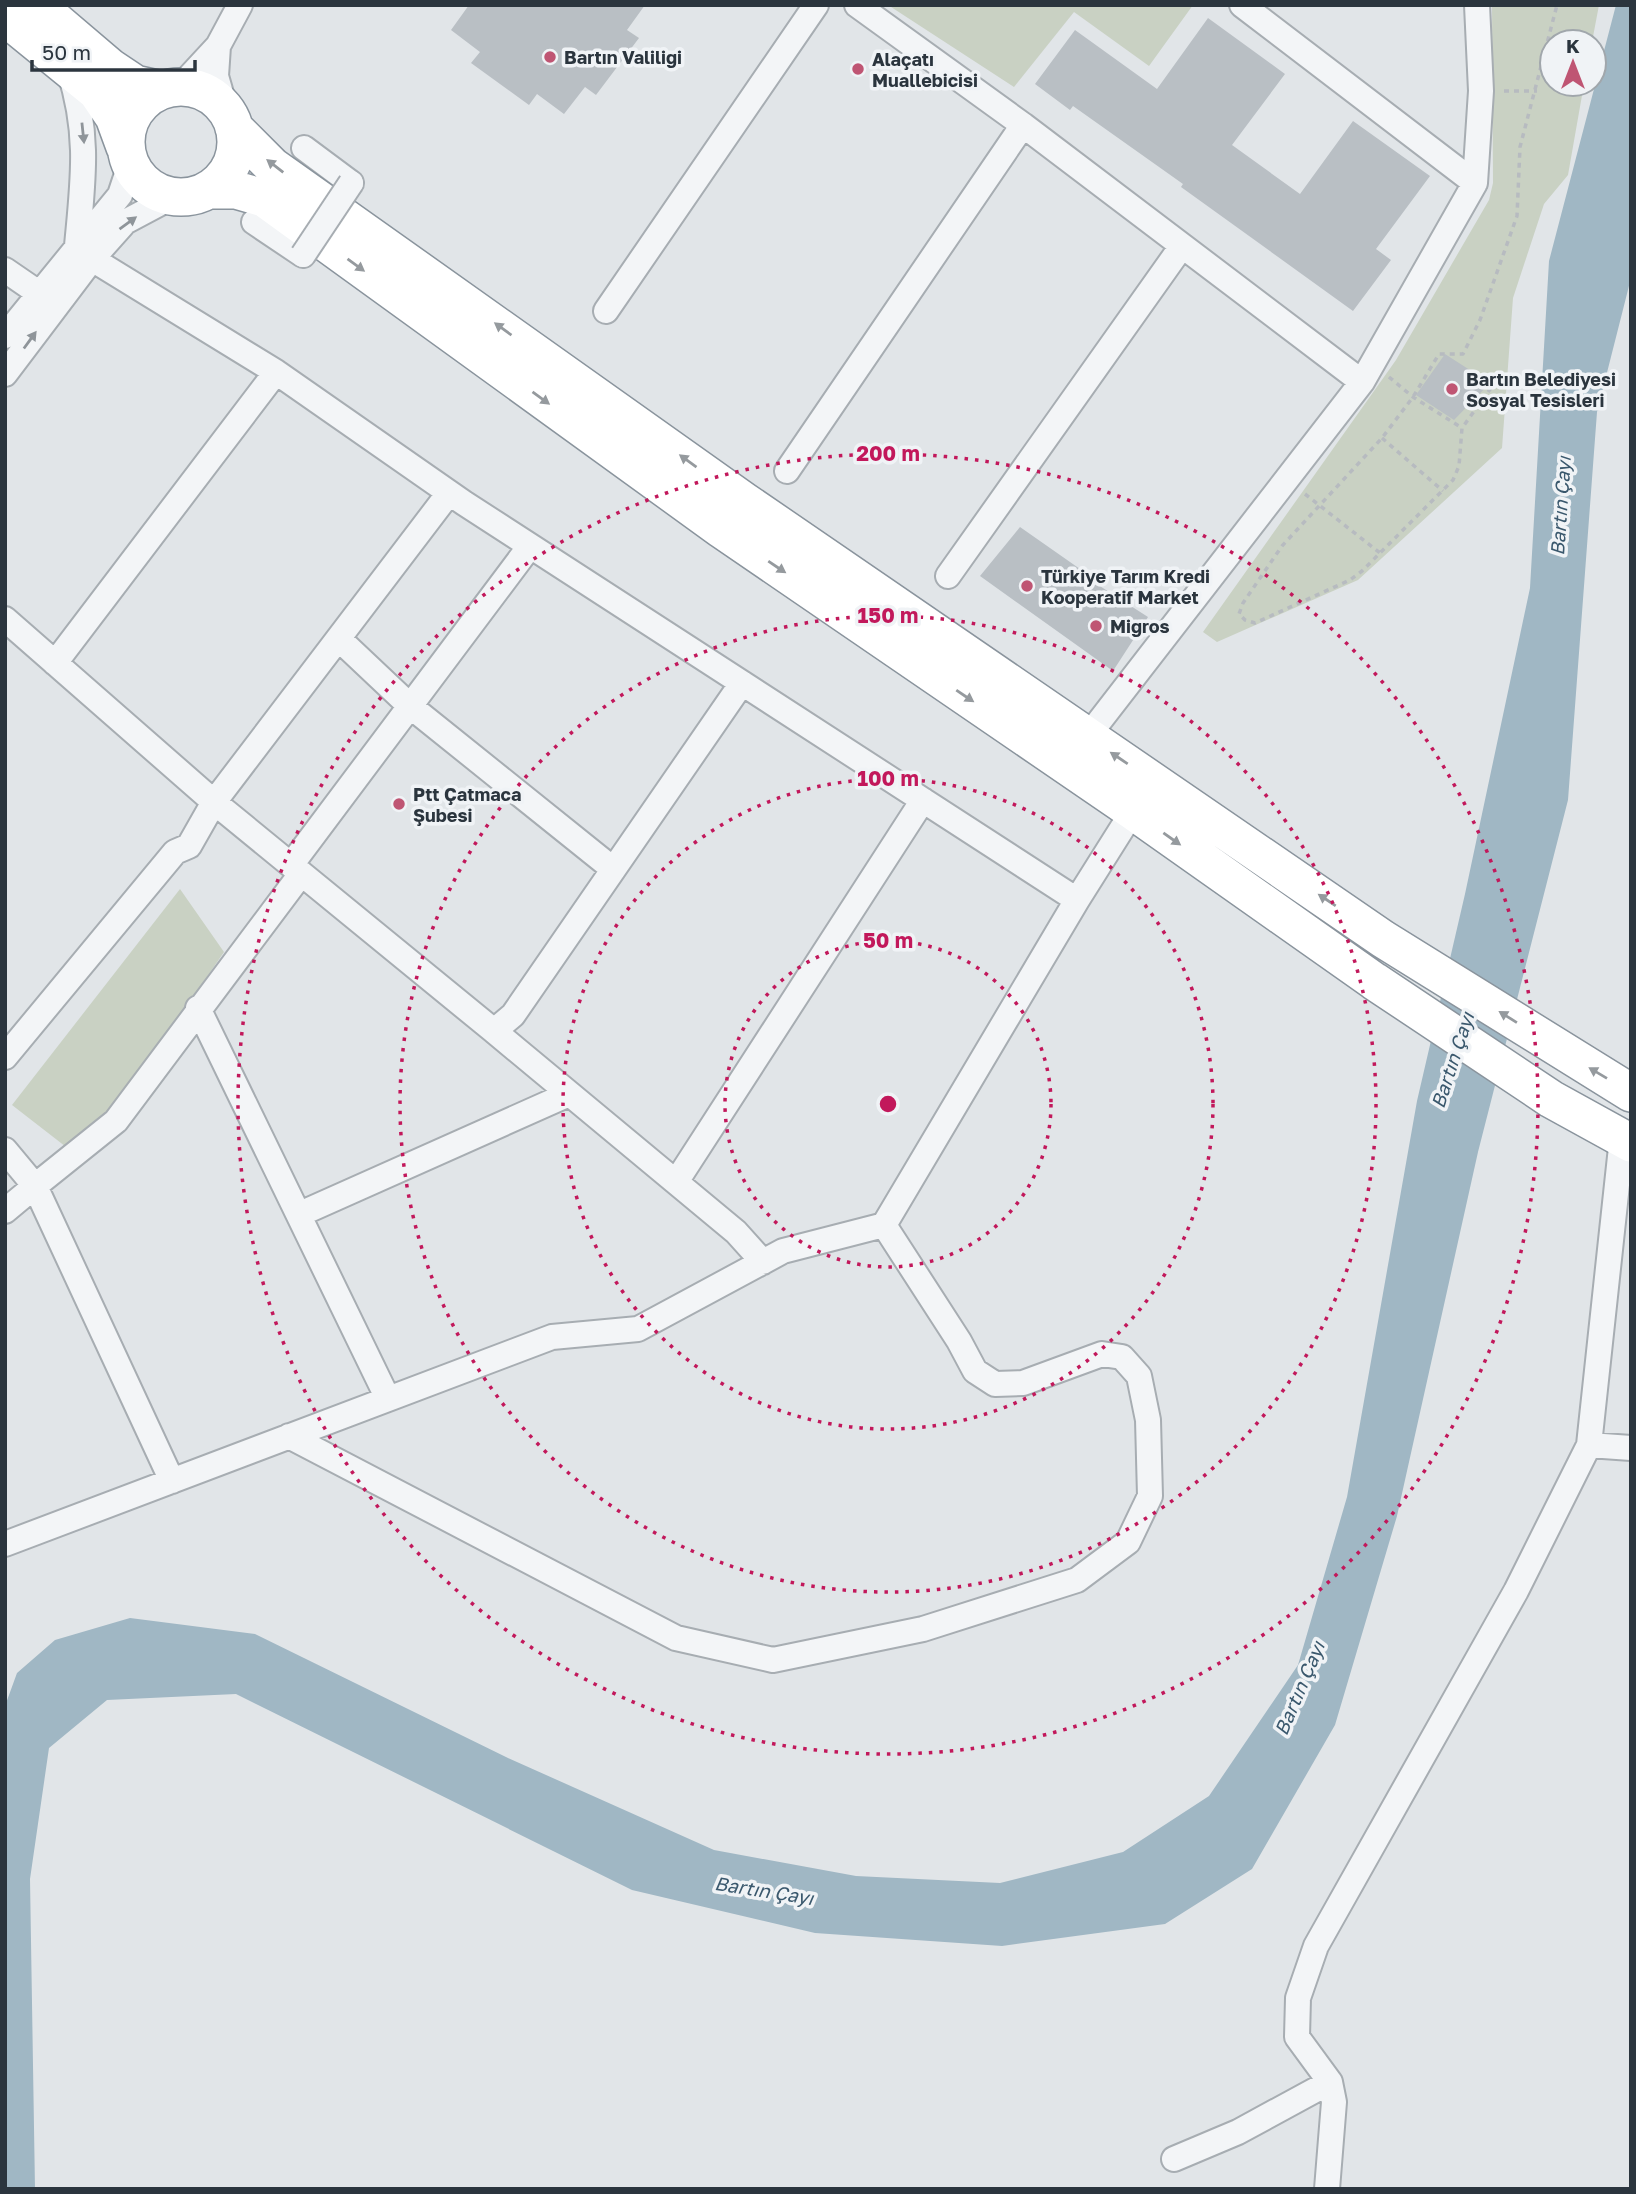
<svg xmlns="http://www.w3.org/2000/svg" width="1636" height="2194" font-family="'Golos Text',sans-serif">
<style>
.green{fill:#c9d1c3}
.water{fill:#a0b7c4}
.building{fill:#b9bfc4}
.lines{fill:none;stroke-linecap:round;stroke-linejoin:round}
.minor-casing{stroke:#a7adb2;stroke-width:28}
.highway-casing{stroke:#8a949d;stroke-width:40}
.path{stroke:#b7bbc0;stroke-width:3.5;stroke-dasharray:5 5;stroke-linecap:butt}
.minor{stroke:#f3f5f7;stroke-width:24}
.highway{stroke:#fff;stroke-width:37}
.minor-bridge-casing{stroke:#a7adb2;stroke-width:28;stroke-linecap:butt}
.minor-bridge{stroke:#f3f5f7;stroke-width:24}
.oneway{fill:#8f959a}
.oneway2{fill:#959a9e}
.ring{fill:none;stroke:#c2185b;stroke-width:3.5;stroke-dasharray:3.5 7}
.poi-dot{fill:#bf5573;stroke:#f0f3f6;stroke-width:2.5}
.labels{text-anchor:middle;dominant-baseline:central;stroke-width:7;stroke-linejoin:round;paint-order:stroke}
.poi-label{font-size:18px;font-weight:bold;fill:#2b353e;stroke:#f0f3f6;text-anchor:start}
.water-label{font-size:19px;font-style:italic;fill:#3a586d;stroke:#f0f3f6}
.centre{fill:#c2185b;stroke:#f0f3f6;stroke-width:3.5}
.ring-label{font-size:21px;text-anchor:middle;font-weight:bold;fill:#c2185b;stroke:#f0f3f6;stroke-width:7;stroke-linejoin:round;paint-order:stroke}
</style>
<rect width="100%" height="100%" fill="#e1e5e8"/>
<path class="green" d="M 888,5 L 1193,5 L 1149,66 L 1074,12 L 1014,87 Z
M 1492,5 L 1599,5 L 1592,42 L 1552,42 L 1552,84 L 1584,84 L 1568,175 L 1544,204 L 1513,298 L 1502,448 L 1358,580 L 1217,642 L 1203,632 L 1396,360 L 1489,200 L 1493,183 Z
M 180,889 L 224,952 L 111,1117 L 70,1150 L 12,1105 Z"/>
<path class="water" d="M 1616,5 L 1631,5 L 1631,278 L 1597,412 L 1568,800 L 1478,1152 L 1397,1516 L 1335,1725 L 1252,1869 L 1165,1924 L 1002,1946 L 815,1933 L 632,1890 L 236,1694 L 107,1700 L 49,1748 L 30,1879 L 35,2189 L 5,2189 L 5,1706 L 17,1673 L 55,1640 L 130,1618 L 255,1634 L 508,1758 L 714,1850 L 856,1876 L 1000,1883 L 1123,1852 L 1209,1796 L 1298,1665 L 1347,1497 L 1417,1101 L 1465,894 L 1530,588 L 1549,261 Z"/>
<path class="building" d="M 469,5 L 645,5 L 627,30 L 639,38 L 596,95 L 585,87 L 564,114 L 537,94 L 529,105 L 471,63 L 480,52 L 451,30 Z
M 1208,18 L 1285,74 L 1232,145 L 1300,194 L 1353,121 L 1430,176 L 1376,249 L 1391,260 L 1353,311 L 1181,187 L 1183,184 L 1073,106 L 1070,110 L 1035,84 L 1075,30 L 1157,89 Z
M 1445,354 L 1490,383 L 1454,420 L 1416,395 Z
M 1020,527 L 1080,569 L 1078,572 L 1148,617 L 1113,671 L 980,576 Z"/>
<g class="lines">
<defs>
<path id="minor" d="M 857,5 L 1023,125 L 1362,382
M 1242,5 L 1475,183
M 218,46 L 216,76 L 226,111
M 69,70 C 90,134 83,181 77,246
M 180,87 L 218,46 L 240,5
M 304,148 L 351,183
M 254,222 L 303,255
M 92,259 L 276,372 L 464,503 L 1077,900 L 1133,811
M 5,270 L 40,294
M 606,311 L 816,5
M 5,336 L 120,195 L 130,165
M 5,374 L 92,259 L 125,222 L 172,197
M 787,471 L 1023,125
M 948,576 L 1182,246
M 5,619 L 214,802 L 494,1031 L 513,1015 L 742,683
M 339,639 L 410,706 L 613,869
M 55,663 L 276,372
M 1088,736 L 1362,382 L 1475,183 L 1481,91 L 1477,5
M 291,865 L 530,546
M 198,1008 L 388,1399
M 494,1031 L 736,1232 L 763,1262
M 5,1057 L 175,852 L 189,846 L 214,802 L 449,493
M 5,1150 L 35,1186 L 116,1121 L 301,874
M 676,1182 L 923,800
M 5,1211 L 35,1186 L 172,1481
M 300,1214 L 569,1094
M 289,1436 L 676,1638 L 773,1660 L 923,1629 L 1077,1580 L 1128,1542 L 1150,1496 L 1148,1420 L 1139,1376 L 1122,1357 L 1102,1354 L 1023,1383 L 995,1384 L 975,1371 L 959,1341 L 884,1225
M 1589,1445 L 1631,1448
M 5,1544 L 552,1337 L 638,1329 L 783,1251 L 884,1225 L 1077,900
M 1174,2159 L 1238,2132 L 1330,2082
M 1327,2189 L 1334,2102 L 1330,2082 L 1297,2037 L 1298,1998 L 1316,1946 L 1516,1591 L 1589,1445 L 1622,1138"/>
<path id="highway" d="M 37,5 L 111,68 L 135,84 L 162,90
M 5,17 L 97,92 L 114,117 L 125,147
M126 142a55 55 0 1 1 110 0a55 55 0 1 1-110 0Z
M 234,128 L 272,166 L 744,501 L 1383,939 L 1631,1093
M 208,190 L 236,190 L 264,198 L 721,529 L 1133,811 L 1374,981 L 1551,1099 L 1631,1143"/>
</defs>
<use href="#minor" class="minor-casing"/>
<use href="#highway" class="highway-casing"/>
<path class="path" d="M 1504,91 L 1537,91
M 1389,377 L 1413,397 L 1462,428
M 1491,388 L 1462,428 L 1459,466 L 1453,480 L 1362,571 L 1350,580 L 1255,623 L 1245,620 L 1239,614 L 1243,603 L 1282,546 L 1382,438 L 1413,397 L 1439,354 L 1463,354 L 1480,320 L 1517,216 L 1520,147 L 1557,5
M 1382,438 L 1443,491
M 1305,494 L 1380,553"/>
<use href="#minor" class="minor"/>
<use href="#highway" class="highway"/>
<defs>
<path id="minor-bridge" d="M 303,255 L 351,183"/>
</defs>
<use href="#minor-bridge" class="minor-bridge-casing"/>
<use href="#minor-bridge" class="minor-bridge"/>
</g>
<defs><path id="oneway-solid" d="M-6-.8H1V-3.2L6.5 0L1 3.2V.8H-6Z" transform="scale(1.75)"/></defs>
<g class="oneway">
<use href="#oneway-solid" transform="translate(83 133) rotate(84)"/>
<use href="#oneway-solid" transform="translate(128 223) rotate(-36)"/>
<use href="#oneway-solid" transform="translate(30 340) rotate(-54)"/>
</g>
<g class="oneway2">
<use href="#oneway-solid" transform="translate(275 166) rotate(-142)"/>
<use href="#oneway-solid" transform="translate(356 265) rotate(36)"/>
<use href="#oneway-solid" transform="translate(503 329) rotate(-144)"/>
<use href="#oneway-solid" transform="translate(541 398) rotate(36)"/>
<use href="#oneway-solid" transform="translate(688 461) rotate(-144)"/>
<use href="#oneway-solid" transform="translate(777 567) rotate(34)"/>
<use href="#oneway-solid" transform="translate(965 696) rotate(34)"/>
<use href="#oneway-solid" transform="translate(1119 758) rotate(-146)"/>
<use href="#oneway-solid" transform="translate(1172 839) rotate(35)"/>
<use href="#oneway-solid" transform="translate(1327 900) rotate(-146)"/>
<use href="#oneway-solid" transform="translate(1508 1017) rotate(-148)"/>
<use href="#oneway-solid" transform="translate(1598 1073) rotate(-149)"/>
</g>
<g class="ring">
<circle cx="888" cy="1104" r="163"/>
<circle cx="888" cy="1104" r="325"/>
<circle cx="888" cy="1104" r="488"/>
<circle cx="888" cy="1104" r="650"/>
</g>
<g class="poi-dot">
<circle cx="550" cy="57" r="7"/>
<circle cx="858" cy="69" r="7"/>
<circle cx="1452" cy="389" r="7"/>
<circle cx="1027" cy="586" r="7"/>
<circle cx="1096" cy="626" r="7"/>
<circle cx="399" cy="804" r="7"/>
</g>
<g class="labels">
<g class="poi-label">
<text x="564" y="57">Bartın Valiliği</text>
<text x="872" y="59">Alaçatı<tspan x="872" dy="21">Muallebicisi</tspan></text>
<text x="1466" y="379">Bartın Belediyesi<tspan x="1466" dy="21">Sosyal Tesisleri</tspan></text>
<text x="1041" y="576">Türkiye Tarım Kredi<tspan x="1041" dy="21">Kooperatif Market</tspan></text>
<text x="1110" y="626">Migros</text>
<text x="413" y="794">Ptt Çatmaca<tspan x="413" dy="21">Şubesi</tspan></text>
</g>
<g class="water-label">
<text transform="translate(1560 506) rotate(-86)">Bartın Çayı</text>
<text transform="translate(1452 1060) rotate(-72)">Bartın Çayı</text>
<text transform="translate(1299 1688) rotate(-67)">Bartın Çayı</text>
<text transform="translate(764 1890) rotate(9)">Bartın Çayı</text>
</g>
</g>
<circle cx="888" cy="1104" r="10" class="centre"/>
<g class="ring-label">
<text x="888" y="461">200 m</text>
<text x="888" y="623">150 m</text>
<text x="888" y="786">100 m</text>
<text x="888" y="948">50 m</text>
</g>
<rect width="1636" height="2194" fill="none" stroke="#2b353e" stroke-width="14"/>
<g transform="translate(1573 63)"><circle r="33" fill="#f0f3f6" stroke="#a1a7ac" stroke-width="2"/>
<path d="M0-5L12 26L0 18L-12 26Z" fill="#bf5573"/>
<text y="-10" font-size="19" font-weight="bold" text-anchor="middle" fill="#2b353e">K</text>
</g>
<path d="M32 60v10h163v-10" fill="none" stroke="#2b353e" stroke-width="3.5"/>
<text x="42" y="60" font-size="21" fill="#2b353e" stroke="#f0f3f6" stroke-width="5" paint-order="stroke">50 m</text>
</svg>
